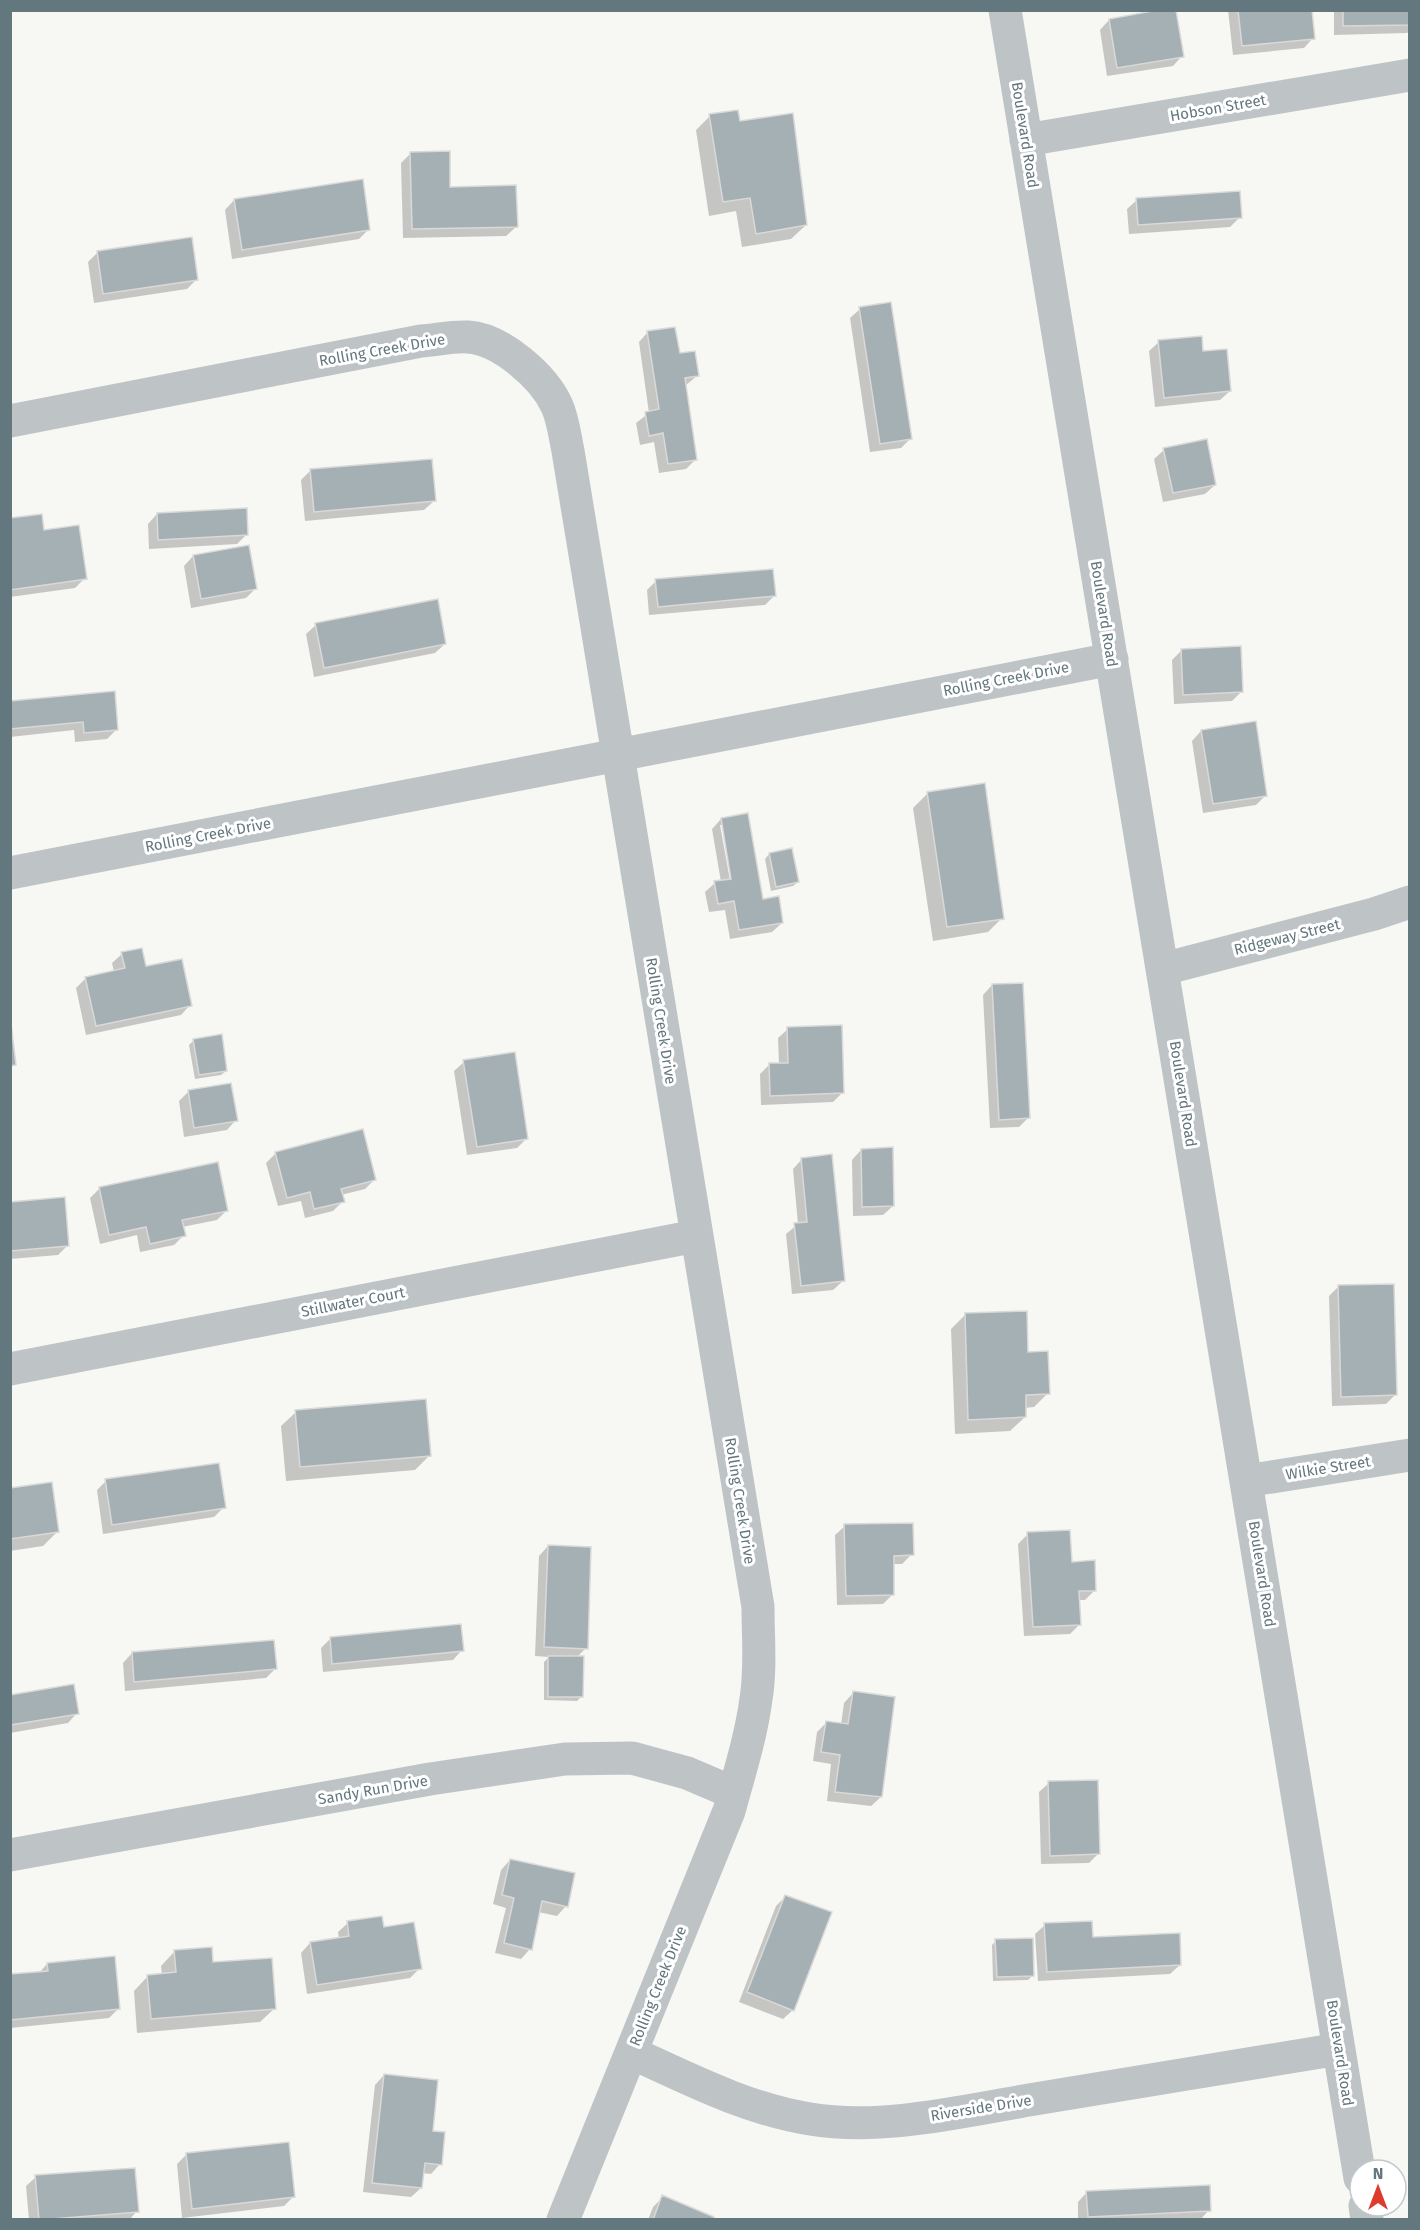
<svg xmlns="http://www.w3.org/2000/svg" width="1420" height="2230" font-family="'Fira Sans',sans-serif">
<style>
.shadow{fill:#0003;fill-rule:evenodd}
.building{fill:#a5b0b4;stroke:#d9d9d7;stroke-width:1.5}
.lines{fill:none;stroke-linecap:round;stroke-linejoin:round}
.minor{stroke:#bec4c6;stroke-width:33}
.labels{text-anchor:middle;dominant-baseline:central;stroke-width:6;stroke-linejoin:round;paint-order:stroke}
.street-label{font-size:15px;fill:#63777e;stroke:#fff}
</style>
<rect width="100%" height="100%" fill="#f7f7f4"/>
<path class="shadow" d="M 1228,10 L 1310,10 L 1313,38 L 1304,48 L 1233,55 Z
M 1334,10 L 1410,10 L 1410,31 L 1407,33 L 1334,35 Z
M 1109,20 L 1182,56 L 1173,66 L 1107,76 L 1100,30 Z
M 710,116 L 739,123 L 806,225 L 791,239 L 742,247 L 736,211 L 709,216 L 696,130 Z
M 411,153 L 449,188 L 516,227 L 506,236 L 403,238 L 401,163 Z
M 234,200 L 369,229 L 359,239 L 232,259 L 225,210 Z
M 1137,200 L 1240,217 L 1230,227 L 1129,234 L 1127,209 Z
M 98,252 L 196,280 L 187,289 L 94,303 L 88,262 Z
M 860,309 L 911,438 L 901,448 L 870,452 L 850,318 Z
M 648,332 L 678,355 L 698,375 L 685,386 L 696,459 L 686,469 L 659,473 L 654,442 L 640,445 L 636,423 L 649,413 L 639,342 Z
M 1159,342 L 1202,353 L 1230,391 L 1220,400 L 1155,407 L 1149,351 Z
M 1164,450 L 1215,485 L 1205,494 L 1163,502 L 1154,459 Z
M 311,470 L 434,501 L 424,510 L 305,521 L 301,480 Z
M 157,514 L 247,534 L 237,544 L 149,549 L 148,524 Z
M 10,520 L 43,532 L 85,578 L 75,588 L 10,597 Z
M 193,556 L 255,589 L 246,598 L 191,608 L 184,566 Z
M 656,581 L 775,595 L 765,605 L 649,615 L 647,590 Z
M 316,625 L 445,644 L 435,653 L 314,677 L 306,634 Z
M 1181,651 L 1242,691 L 1232,701 L 1174,704 L 1172,660 Z
M 10,702 L 117,729 L 107,739 L 75,742 L 74,730 L 10,737 Z
M 1201,731 L 1266,795 L 1256,805 L 1203,813 L 1192,741 Z
M 928,793 L 1002,918 L 988,932 L 933,941 L 913,808 Z
M 721,819 L 761,900 L 782,923 L 772,932 L 730,939 L 725,910 L 709,912 L 705,892 L 715,883 L 721,882 L 712,829 ZM 720,825 L 723,825 L 734,886 L 731,886 Z
M 769,854 L 798,882 L 793,886 L 771,891 L 765,859 Z
M 122,954 L 145,968 L 190,1005 L 181,1015 L 86,1035 L 76,988 L 86,978 L 114,972 L 112,963 Z
M 992,985 L 1029,1117 L 1019,1127 L 990,1128 L 983,995 Z
M 788,1029 L 843,1092 L 833,1102 L 761,1105 L 760,1074 L 769,1065 L 779,1065 L 778,1038 Z
M 194,1040 L 226,1071 L 221,1075 L 195,1079 L 189,1045 Z
M 464,1062 L 527,1138 L 517,1148 L 467,1155 L 454,1071 Z
M 189,1091 L 236,1120 L 227,1130 L 184,1137 L 179,1101 Z
M 861,1150 L 893,1206 L 883,1215 L 853,1216 L 852,1160 Z
M 276,1153 L 375,1179 L 365,1189 L 341,1195 L 343,1201 L 333,1211 L 305,1218 L 301,1201 L 278,1206 L 266,1163 Z
M 802,1159 L 843,1281 L 833,1290 L 792,1294 L 786,1234 L 798,1224 L 793,1169 Z
M 100,1188 L 227,1210 L 217,1220 L 182,1227 L 184,1235 L 174,1245 L 140,1252 L 137,1235 L 100,1244 L 90,1198 Z
M 10,1204 L 68,1245 L 58,1255 L 10,1259 Z
M 1339,1286 L 1396,1394 L 1386,1404 L 1332,1406 L 1329,1296 Z
M 965,1315 L 1027,1353 L 1048,1393 L 1034,1407 L 1024,1408 L 1025,1417 L 1010,1431 L 955,1434 L 951,1329 Z
M 296,1412 L 429,1456 L 415,1470 L 286,1481 L 281,1426 Z
M 106,1481 L 224,1507 L 214,1517 L 103,1534 L 97,1490 Z
M 10,1489 L 57,1532 L 43,1546 L 10,1551 Z
M 845,1526 L 912,1554 L 902,1564 L 892,1564 L 893,1594 L 883,1604 L 837,1605 L 835,1535 Z
M 1028,1534 L 1071,1563 L 1095,1590 L 1085,1600 L 1078,1600 L 1080,1624 L 1070,1634 L 1024,1636 L 1018,1544 Z
M 548,1546 L 586,1648 L 576,1658 L 581,1697 L 577,1701 L 544,1700 L 544,1662 L 549,1657 L 535,1656 L 539,1556 Z
M 330,1639 L 462,1650 L 453,1660 L 323,1672 L 321,1648 Z
M 132,1653 L 275,1669 L 266,1678 L 125,1691 L 123,1663 Z
M 853,1693 L 881,1797 L 871,1806 L 827,1801 L 831,1764 L 813,1761 L 817,1732 L 826,1723 L 841,1725 L 844,1703 Z
M 10,1697 L 77,1713 L 68,1723 L 10,1733 Z
M 1049,1783 L 1098,1854 L 1089,1863 L 1041,1864 L 1039,1792 Z
M 510,1860 L 566,1906 L 557,1916 L 538,1912 L 530,1949 L 521,1959 L 495,1953 L 506,1908 L 493,1904 L 501,1870 Z
M 785,1897 L 793,2010 L 783,2019 L 739,2002 L 776,1906 Z
M 348,1923 L 383,1928 L 420,1968 L 410,1978 L 307,1994 L 301,1953 L 310,1943 L 339,1939 L 338,1932 Z
M 1045,1925 L 1092,1938 L 1180,1965 L 1170,1974 L 1038,1981 L 1035,1934 Z
M 996,1941 L 1033,1975 L 1028,1980 L 993,1981 L 992,1945 Z
M 175,1951 L 212,1964 L 275,2008 L 260,2022 L 137,2033 L 134,1991 L 148,1976 L 162,1975 L 161,1966 Z
M 47,1964 L 118,2009 L 109,2018 L 10,2028 L 10,1975 L 39,1973 Z
M 384,2075 L 431,2132 L 440,2164 L 431,2174 L 422,2173 L 421,2188 L 411,2197 L 363,2192 L 375,2085 Z
M 186,2155 L 293,2197 L 284,2206 L 182,2218 L 177,2164 Z
M 36,2177 L 137,2211 L 129,2220 L 29,2220 L 26,2186 Z
M 1087,2192 L 1209,2210 L 1200,2220 L 1078,2220 L 1078,2202 Z
M 663,2197 L 711,2220 L 648,2220 L 653,2207 Z"/>
<path class="building" d="M 1158,10 L 1176,10 L 1184,57 L 1117,68 L 1109,19 Z
M 1238,10 L 1312,10 L 1315,39 L 1242,46 Z
M 1343,10 L 1410,10 L 1410,25 L 1343,26 Z
M 738,110 L 740,121 L 793,113 L 807,225 L 756,234 L 750,198 L 723,202 L 709,114 Z
M 450,151 L 450,187 L 516,185 L 518,227 L 412,229 L 410,152 Z
M 363,179 L 370,230 L 242,250 L 234,199 Z
M 1240,191 L 1242,218 L 1138,225 L 1136,198 Z
M 192,237 L 198,280 L 103,294 L 97,251 Z
M 891,302 L 912,439 L 880,444 L 859,307 Z
M 675,327 L 680,353 L 695,351 L 699,376 L 685,378 L 697,460 L 668,464 L 663,433 L 649,436 L 645,412 L 659,409 L 647,331 Z
M 1202,336 L 1203,351 L 1227,349 L 1231,391 L 1164,398 L 1158,340 Z
M 1207,439 L 1216,485 L 1173,493 L 1163,448 Z
M 432,459 L 436,501 L 314,512 L 310,469 Z
M 247,508 L 248,535 L 158,540 L 157,513 Z
M 42,514 L 44,530 L 79,525 L 87,579 L 10,590 L 10,518 Z
M 249,545 L 257,589 L 201,599 L 193,555 Z
M 773,569 L 776,596 L 658,607 L 655,579 Z
M 438,599 L 446,644 L 324,668 L 315,623 Z
M 1241,646 L 1243,692 L 1183,695 L 1181,649 Z
M 115,691 L 118,730 L 84,733 L 83,722 L 10,729 L 10,701 Z
M 1256,721 L 1267,796 L 1213,804 L 1201,730 Z
M 985,783 L 1004,919 L 947,927 L 927,792 Z
M 748,813 L 763,899 L 779,896 L 783,923 L 739,930 L 734,901 L 718,904 L 714,881 L 731,879 L 721,818 Z
M 792,848 L 799,882 L 776,887 L 769,853 Z
M 142,948 L 146,966 L 182,959 L 192,1006 L 96,1026 L 85,977 L 125,968 L 121,952 Z
M 1023,983 L 1030,1118 L 999,1120 L 992,984 Z
M 10,1015 L 16,1065 L 10,1066 Z
M 842,1025 L 844,1093 L 770,1096 L 769,1063 L 788,1063 L 787,1027 Z
M 222,1034 L 227,1071 L 199,1075 L 193,1039 Z
M 515,1052 L 528,1139 L 477,1147 L 463,1060 Z
M 231,1083 L 238,1121 L 194,1128 L 188,1090 Z
M 363,1129 L 376,1180 L 341,1189 L 345,1202 L 314,1209 L 310,1192 L 287,1198 L 275,1152 Z
M 893,1147 L 894,1206 L 862,1207 L 861,1149 Z
M 832,1154 L 845,1281 L 801,1286 L 794,1223 L 807,1222 L 801,1158 Z
M 218,1162 L 228,1211 L 182,1220 L 186,1236 L 150,1244 L 146,1227 L 109,1235 L 99,1187 Z
M 65,1197 L 69,1246 L 10,1251 L 10,1202 Z
M 1394,1284 L 1397,1395 L 1341,1397 L 1338,1285 Z
M 1027,1311 L 1028,1352 L 1048,1351 L 1050,1394 L 1026,1395 L 1026,1417 L 968,1420 L 965,1313 Z
M 426,1399 L 431,1456 L 300,1467 L 295,1410 Z
M 219,1463 L 226,1508 L 112,1525 L 105,1479 Z
M 52,1482 L 59,1532 L 10,1539 L 10,1488 Z
M 913,1523 L 914,1555 L 894,1556 L 894,1595 L 846,1596 L 844,1524 Z
M 1070,1530 L 1072,1562 L 1095,1560 L 1096,1591 L 1079,1591 L 1081,1625 L 1033,1627 L 1027,1532 Z
M 548,1545 L 591,1547 L 588,1649 L 544,1647 Z
M 461,1624 L 464,1651 L 332,1664 L 330,1637 Z
M 274,1640 L 277,1669 L 134,1682 L 132,1652 Z
M 548,1656 L 584,1656 L 583,1697 L 548,1697 Z
M 74,1684 L 79,1714 L 10,1725 L 10,1695 Z
M 853,1691 L 895,1697 L 882,1797 L 835,1792 L 840,1755 L 821,1752 L 826,1721 L 848,1724 Z
M 1098,1780 L 1100,1854 L 1050,1856 L 1048,1781 Z
M 510,1859 L 575,1873 L 568,1907 L 542,1901 L 532,1950 L 504,1943 L 514,1898 L 502,1895 Z
M 785,1895 L 832,1912 L 794,2011 L 747,1992 Z
M 382,1916 L 384,1927 L 414,1922 L 422,1969 L 317,1985 L 310,1942 L 349,1936 L 347,1921 Z
M 1092,1921 L 1093,1937 L 1180,1933 L 1181,1965 L 1047,1972 L 1044,1923 Z
M 1033,1938 L 1034,1976 L 997,1977 L 995,1939 Z
M 212,1947 L 213,1962 L 272,1958 L 276,2009 L 151,2019 L 147,1975 L 176,1972 L 174,1950 Z
M 115,1956 L 120,2009 L 10,2020 L 10,1974 L 48,1971 L 47,1963 Z
M 384,2074 L 438,2080 L 433,2131 L 445,2132 L 442,2165 L 425,2163 L 422,2188 L 372,2183 Z
M 289,2142 L 295,2197 L 192,2209 L 186,2153 Z
M 135,2168 L 139,2212 L 39,2220 L 35,2175 Z
M 1210,2185 L 1211,2211 L 1088,2217 L 1086,2191 Z
M 662,2195 L 714,2217 L 713,2220 L 653,2220 Z"/>
<g class="lines">
<path class="minor" d="M 1005,10 L 1360,2178
M 1026,140 L 1410,75
M 10,421 L 421,341 C 436,340 453,336 468,337 C 501,339 544,377 557,406 C 563,419 565,437 568,451 L 618,755 L 10,873
M 1163,969 L 1374,914 L 1410,902
M 10,1369 L 696,1236
M 1246,1481 L 1410,1455
M 10,1855 L 430,1779 L 565,1759 L 632,1758 L 687,1773 L 734,1793
M 632,2053 C 689,2079 747,2109 810,2119 C 882,2131 963,2111 1035,2099 C 1136,2082 1238,2066 1339,2049
M 1365,2206 L 1367,2220
M 563,2220 L 729,1811 C 739,1774 751,1737 756,1699 C 761,1669 758,1637 758,1607 L 618,755 L 1112,659"/>
</g>
<g class="labels">
<g class="street-label">
<text transform="translate(1218 108) rotate(-10)">Hobson Street</text>
<text transform="translate(1025 135) rotate(81)">Boulevard Road</text>
<text transform="translate(382 350) rotate(-10)">Rolling Creek Drive</text>
<text transform="translate(1104 614) rotate(81)">Boulevard Road</text>
<text transform="translate(1006 679) rotate(-11)">Rolling Creek Drive</text>
<text transform="translate(208 835) rotate(-11)">Rolling Creek Drive</text>
<text transform="translate(1287 937) rotate(-14)">Ridgeway Street</text>
<text transform="translate(661 1021) rotate(81)">Rolling Creek Drive</text>
<text transform="translate(1183 1094) rotate(81)">Boulevard Road</text>
<text transform="translate(353 1302) rotate(-11)">Stillwater Court</text>
<text transform="translate(1328 1468) rotate(-9)">Wilkie Street</text>
<text transform="translate(740 1501) rotate(81)">Rolling Creek Drive</text>
<text transform="translate(1262 1574) rotate(81)">Boulevard Road</text>
<text transform="translate(373 1790) rotate(-10)">Sandy Run Drive</text>
<text transform="translate(658 1986) rotate(-68)">Rolling Creek Drive</text>
<text transform="translate(1340 2053) rotate(81)">Boulevard Road</text>
<text transform="translate(981 2108) rotate(-9)">Riverside Drive</text>
</g>
</g>
<rect width="1420" height="2230" fill="none" stroke="#63777e" stroke-width="24"/>
<g transform="translate(1378 2188)"><circle r="28" fill="#ffffff" stroke="#c1c9cb" stroke-width="1.5"/>
<path d="M0-4.5L10 22L0 15L-10 22Z" fill="#de3a2e"/>
<text y="-9" font-size="16" font-weight="bold" text-anchor="middle" fill="#63777e">N</text>
</g>
</svg>
